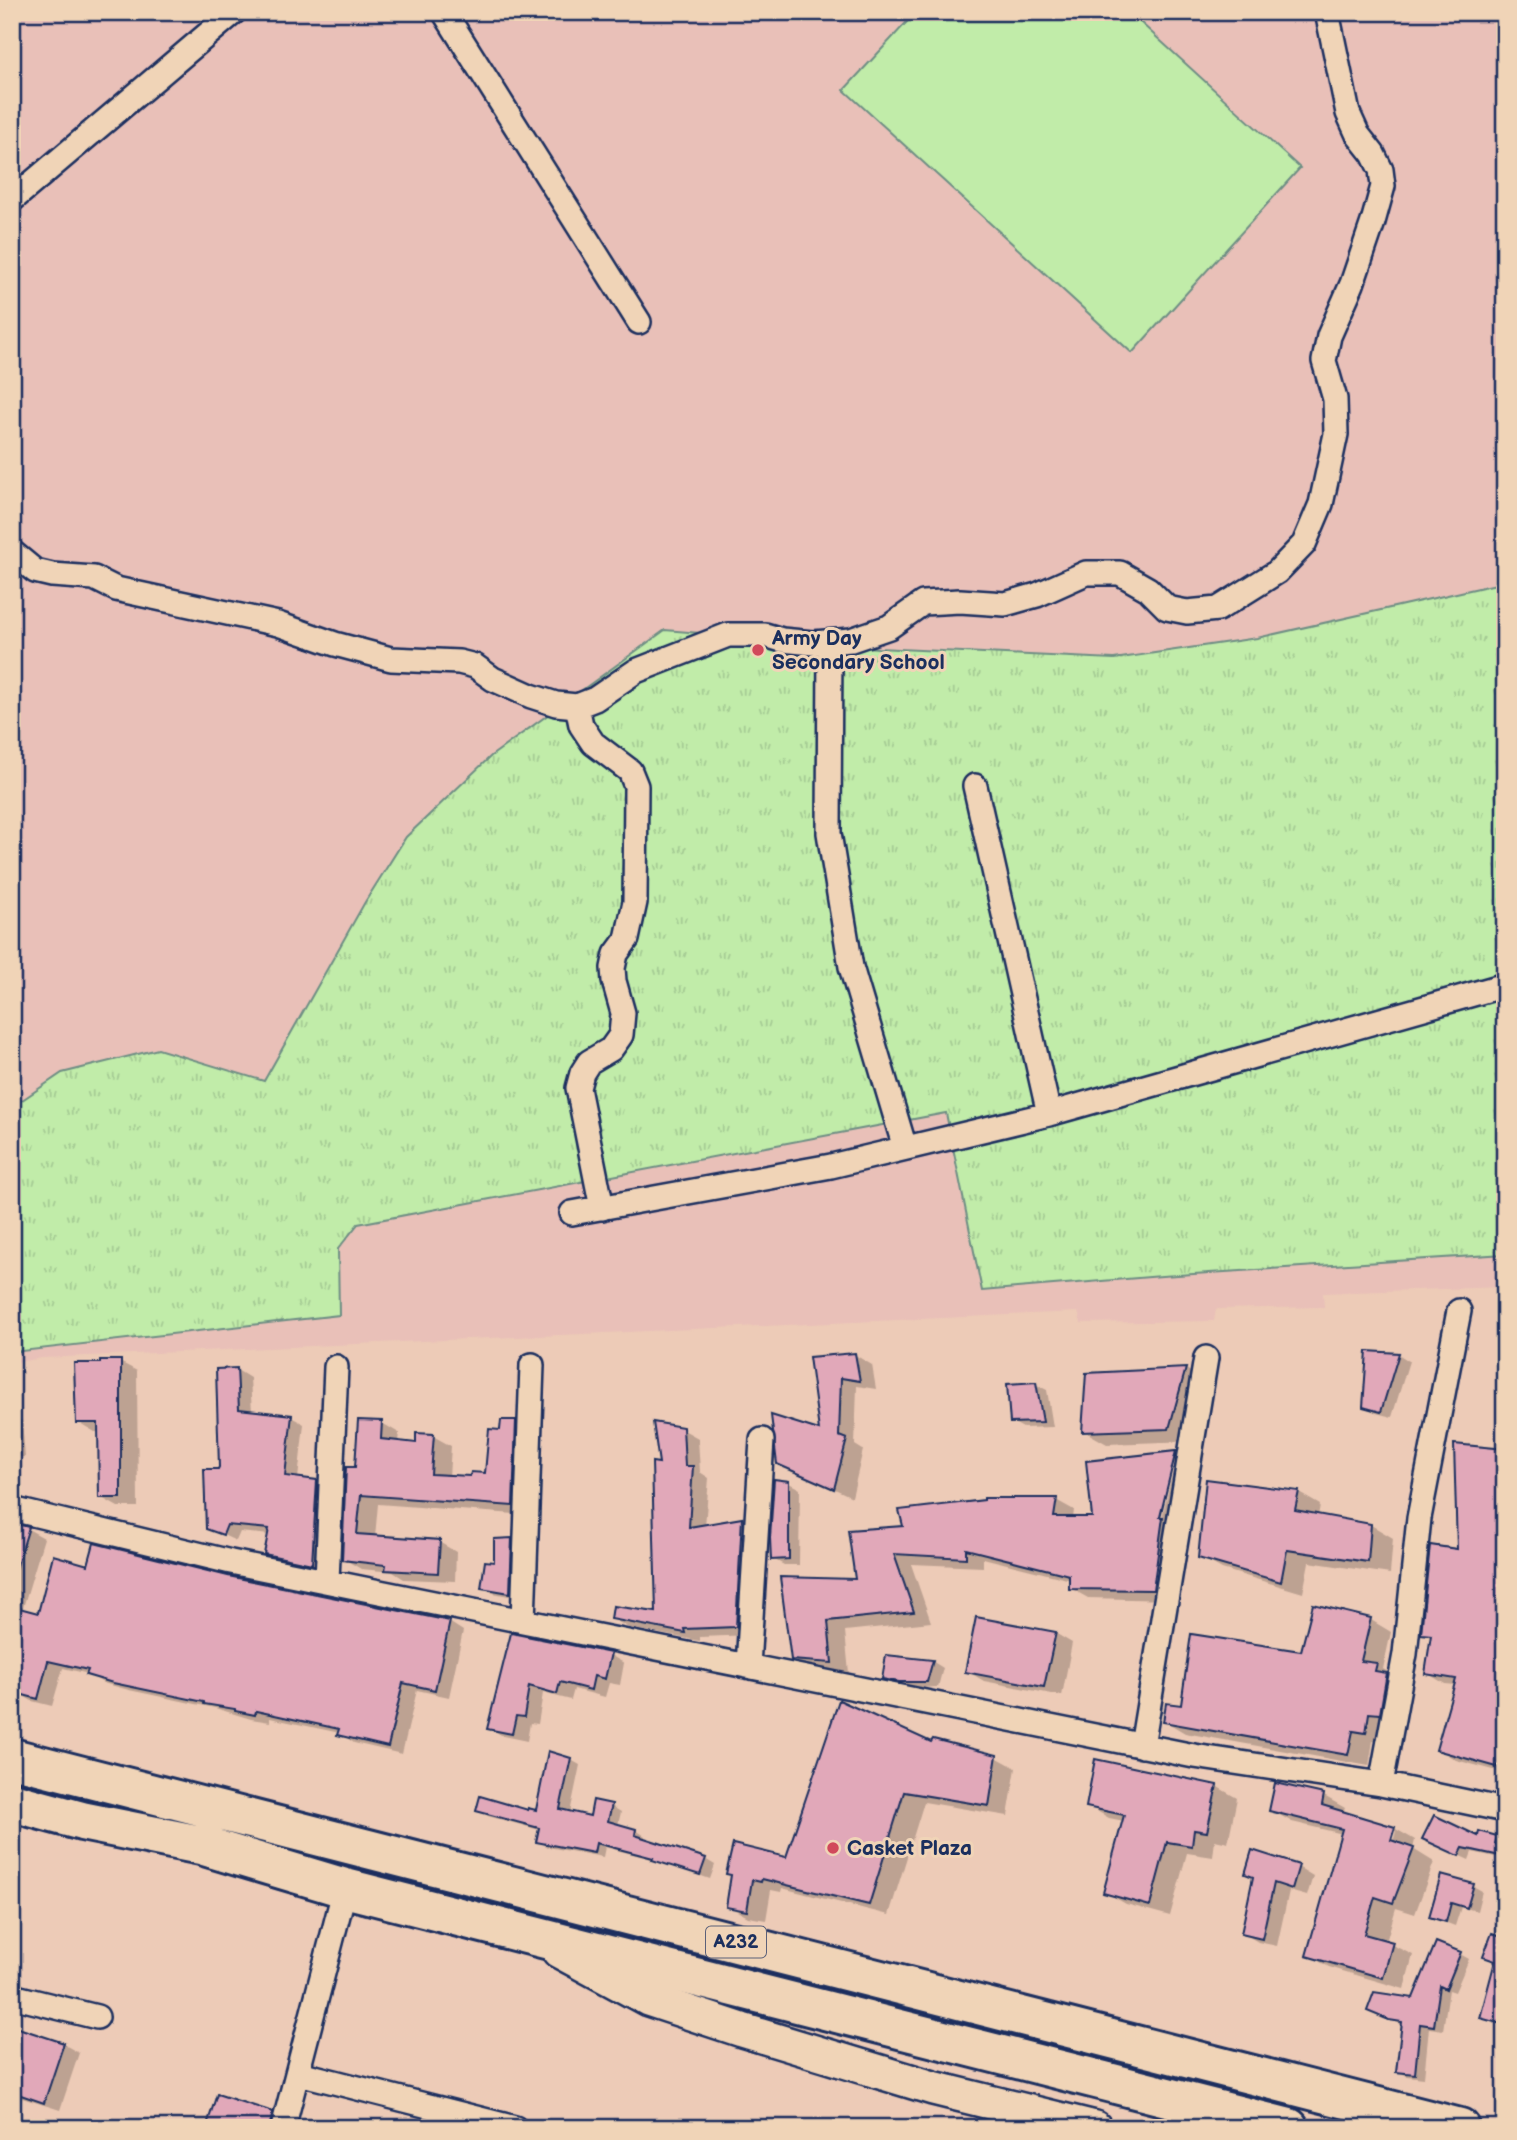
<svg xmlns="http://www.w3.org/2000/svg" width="1517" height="2140" font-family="'Balsamiq Sans',sans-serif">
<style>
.built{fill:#e9c0b8}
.grass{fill:url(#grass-tufts);stroke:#6e8e84;stroke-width:2}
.pitch{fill:#c1eca9;stroke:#6e8e84;stroke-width:2}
.shadow{fill:#0003;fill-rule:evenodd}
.building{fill:#e1a8b9;stroke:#1b2f5e;stroke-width:2}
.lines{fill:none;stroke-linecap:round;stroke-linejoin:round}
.street-casing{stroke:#1b2f5e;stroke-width:28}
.secondary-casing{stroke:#1b2f5e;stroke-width:38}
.highway-casing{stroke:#1b2f5e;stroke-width:44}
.street{stroke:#f0d4b7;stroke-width:23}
.secondary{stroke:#f0d4b7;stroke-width:33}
.highway{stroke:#f0d4b7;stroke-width:38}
.poi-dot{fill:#d1495b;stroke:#f0d4b7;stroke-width:2.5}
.labels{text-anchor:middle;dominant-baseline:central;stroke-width:6;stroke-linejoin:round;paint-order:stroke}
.shield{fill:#f0d4b7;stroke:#5b6079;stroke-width:2}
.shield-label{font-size:19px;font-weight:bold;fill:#1b2f5e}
.poi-label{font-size:21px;font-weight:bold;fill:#1b2f5e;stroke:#f0d4b7;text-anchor:start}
</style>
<defs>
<pattern id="grass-tufts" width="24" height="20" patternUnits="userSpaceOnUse" patternTransform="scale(1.75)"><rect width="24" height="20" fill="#c1eca9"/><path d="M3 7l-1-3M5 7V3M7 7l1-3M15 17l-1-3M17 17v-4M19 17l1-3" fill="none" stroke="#a5cb94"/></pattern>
</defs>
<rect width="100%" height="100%" fill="#edcbb7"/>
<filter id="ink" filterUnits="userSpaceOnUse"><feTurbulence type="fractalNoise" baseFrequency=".0143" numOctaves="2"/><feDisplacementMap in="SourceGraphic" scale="14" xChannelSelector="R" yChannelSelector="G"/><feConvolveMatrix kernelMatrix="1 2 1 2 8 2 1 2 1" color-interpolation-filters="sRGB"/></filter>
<g filter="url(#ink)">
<path class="built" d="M 12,12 L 1505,12 L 1505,1287 L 1323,1293 L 1324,1307 L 1216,1309 L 1214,1321 L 1081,1323 L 1078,1312 L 42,1358 L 12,1363 Z"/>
<path class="grass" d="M 1505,582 L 1505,1254 L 1162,1276 L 982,1291 L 946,1113 L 358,1224 L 338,1249 L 339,1315 L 13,1352 L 12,1107 L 62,1073 L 158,1049 L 264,1081 L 365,902 L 406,837 L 491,756 L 665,630 L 878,648 L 1114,659 L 1257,638 Z"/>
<path class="pitch" d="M 916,12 L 1129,12 L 1300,168 L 1132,353 L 844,90 Z"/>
<path class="shadow" d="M 1398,1354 L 1409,1361 L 1392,1417 L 1376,1413 L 1365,1406 Z
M 855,1355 L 872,1365 L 876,1389 L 857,1386 L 855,1445 L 863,1450 L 852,1497 L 779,1463 L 821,1432 L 811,1358 Z
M 120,1362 L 137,1371 L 138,1507 L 118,1507 L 100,1497 L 100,1432 L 95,1432 L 78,1422 L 75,1364 Z
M 1186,1369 L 1208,1383 L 1192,1441 L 1107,1444 L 1084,1431 L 1088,1375 Z
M 237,1370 L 250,1378 L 252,1412 L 291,1417 L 304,1424 L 298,1479 L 317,1481 L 330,1489 L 325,1570 L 280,1561 L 266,1554 L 270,1535 L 240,1532 L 236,1541 L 208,1528 Z
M 1035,1384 L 1047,1390 L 1053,1427 L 1023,1428 L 1012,1422 Z
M 12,1416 L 22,1421 L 25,1457 L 12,1457 Z
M 516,1422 L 533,1432 L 530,1515 L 378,1504 L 375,1537 L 439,1542 L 456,1552 L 455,1581 L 404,1579 L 393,1572 L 361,1569 L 344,1559 L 357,1469 L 382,1423 L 399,1433 L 398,1442 L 417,1445 L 433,1436 L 451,1446 L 449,1477 L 472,1478 L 487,1475 L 501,1432 Z
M 682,1429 L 698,1438 L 700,1472 L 709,1478 L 705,1526 L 742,1520 L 758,1530 L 752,1635 L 700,1637 L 700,1641 L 629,1628 L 613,1619 L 658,1614 L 661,1465 Z
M 1505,1451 L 1505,1773 L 1456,1760 L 1438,1749 L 1456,1685 L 1445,1684 L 1427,1673 L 1432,1638 L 1423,1633 Z
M 1176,1453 L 1194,1463 L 1171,1600 L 1088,1598 L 1070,1588 L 1071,1580 L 983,1558 L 983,1567 L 911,1564 L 931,1622 L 845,1631 L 849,1673 L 810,1669 L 792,1659 L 857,1581 L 905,1528 L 1056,1500 L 1074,1510 L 1073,1519 L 1094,1519 L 1088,1462 ZM 1172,1463 L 1175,1463 L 1160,1526 L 1157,1525 Z
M 1207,1481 L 1299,1493 L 1320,1505 L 1318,1516 L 1371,1525 L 1393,1538 L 1390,1574 L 1309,1562 L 1303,1593 L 1222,1569 L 1200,1557 Z
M 789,1483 L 800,1489 L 799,1565 L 784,1565 L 773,1559 Z
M 12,1522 L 16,1526 L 28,1529 L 44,1538 L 22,1611 L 39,1615 L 89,1567 L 228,1577 L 449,1622 L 463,1631 L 449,1697 L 417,1690 L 402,1754 L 354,1743 L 340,1733 L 270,1718 L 270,1722 L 251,1719 L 215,1708 L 129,1690 L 103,1683 L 89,1674 L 63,1668 L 52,1706 L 32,1701 L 18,1693 L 12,1618 Z
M 511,1540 L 522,1546 L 520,1598 L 493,1593 L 483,1587 Z
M 1314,1606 L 1371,1620 L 1391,1632 L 1383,1669 L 1397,1677 L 1387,1744 L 1373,1741 L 1369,1766 L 1185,1733 L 1165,1721 L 1182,1707 L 1303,1653 Z
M 1055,1633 L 1072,1643 L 1062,1696 L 984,1681 L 967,1671 Z
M 513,1635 L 610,1655 L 624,1663 L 620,1685 L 609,1683 L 605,1697 L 574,1689 L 571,1700 L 543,1693 L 538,1724 L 530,1723 L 527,1741 L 503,1736 L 489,1728 Z
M 932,1661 L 943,1668 L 938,1687 L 911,1688 L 895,1684 L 884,1678 Z
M 932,1745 L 996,1757 L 1016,1768 L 1008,1816 L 924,1802 L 889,1915 L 782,1888 L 781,1892 L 771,1890 L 766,1920 L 748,1917 L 728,1906 L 733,1876 L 787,1859 Z
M 571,1760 L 580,1765 L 570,1813 L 591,1818 L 611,1806 L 621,1812 L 618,1825 L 636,1830 L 645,1836 L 644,1840 L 705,1859 L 715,1865 L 710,1879 L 656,1860 L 605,1847 L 603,1857 L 548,1847 L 538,1841 L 540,1830 L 488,1816 L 478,1810 L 538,1812 Z
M 1276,1785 L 1324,1796 L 1345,1808 L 1343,1813 L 1394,1828 L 1415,1840 L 1413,1849 L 1434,1862 L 1415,1914 L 1396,1908 L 1386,1942 L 1413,1955 L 1404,1989 L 1329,1967 L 1308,1955 L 1343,1834 L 1292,1822 L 1271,1810 ZM 1392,1831 L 1396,1831 L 1391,1849 L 1387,1848 Z
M 1216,1786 L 1237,1798 L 1228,1843 L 1215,1840 L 1213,1857 L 1187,1853 L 1170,1916 L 1126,1904 L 1105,1892 L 1124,1821 L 1109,1818 L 1088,1806 Z
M 1496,1837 L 1505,1842 L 1505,1859 L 1472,1852 L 1469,1860 L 1434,1844 Z
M 1298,1867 L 1313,1876 L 1307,1896 L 1289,1891 L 1277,1946 L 1258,1942 L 1243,1933 L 1255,1878 Z
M 1473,1886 L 1482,1891 L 1477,1911 L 1461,1907 L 1455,1926 L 1431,1917 Z
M 1460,1954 L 1469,1959 L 1455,1992 L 1449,1990 L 1443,2030 L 1429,2028 L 1424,2078 L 1407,2076 L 1398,2071 L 1403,2025 L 1369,2010 L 1414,1999 Z
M 12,2024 L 63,2044 L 79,2053 L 60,2110 L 22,2098 L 12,2124 Z
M 272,2114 L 295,2128 L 208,2128 Z"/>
<path class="building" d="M 1367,1351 L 1399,1353 L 1381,1412 L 1363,1407 Z
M 855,1353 L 860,1381 L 841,1378 L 839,1436 L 847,1439 L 834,1489 L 777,1464 L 771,1415 L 819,1430 L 809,1357 Z
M 100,1360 L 121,1360 L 121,1498 L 99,1498 L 98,1423 L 76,1423 L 74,1363 L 100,1363 Z
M 237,1368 L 239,1409 L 292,1415 L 285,1476 L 317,1480 L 312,1564 L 264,1554 L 269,1529 L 227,1525 L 223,1535 L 206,1529 L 204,1469 L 218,1469 L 219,1467 L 216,1369 Z
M 1186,1368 L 1169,1429 L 1082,1432 L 1086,1373 Z
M 1036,1382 L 1043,1422 L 1010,1423 L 1007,1384 Z
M 358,1420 L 382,1421 L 381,1439 L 416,1443 L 416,1433 L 434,1434 L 431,1474 L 470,1476 L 471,1472 L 485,1473 L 489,1429 L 500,1430 L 501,1420 L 516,1420 L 513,1506 L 361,1495 L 357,1534 L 440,1540 L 438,1573 L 385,1570 L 386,1565 L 342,1560 L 346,1467 L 355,1467 Z
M 653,1422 L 683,1427 L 685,1466 L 693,1466 L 689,1527 L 742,1518 L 736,1627 L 684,1629 L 685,1633 L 611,1619 L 613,1606 L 656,1612 L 652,1462 L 659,1463 Z
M 1454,1444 L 1505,1449 L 1505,1739 L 1497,1767 L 1436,1750 L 1456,1679 L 1425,1674 L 1431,1635 L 1421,1634 L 1430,1545 L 1457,1549 Z
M 1176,1451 L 1160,1517 L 1163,1517 L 1153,1590 L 1069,1589 L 1069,1575 L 966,1549 L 966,1558 L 894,1554 L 914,1612 L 828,1621 L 832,1663 L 791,1660 L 780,1577 L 855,1579 L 848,1530 L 903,1526 L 899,1510 L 984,1500 L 984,1498 L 1057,1498 L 1054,1517 L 1092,1517 L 1086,1461 Z
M 774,1479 L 789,1481 L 789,1559 L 771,1560 L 770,1538 Z
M 1206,1479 L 1299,1491 L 1295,1510 L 1371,1524 L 1368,1562 L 1287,1550 L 1281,1582 L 1198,1558 Z
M 12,1523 L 29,1527 L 16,1569 L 12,1569 Z
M 512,1538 L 510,1593 L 481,1588 L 485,1561 L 494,1562 L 494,1539 Z
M 94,1543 L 228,1576 L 450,1621 L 435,1690 L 403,1683 L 388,1747 L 337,1735 L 339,1729 L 256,1711 L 255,1715 L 235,1711 L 235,1709 L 204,1704 L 204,1702 L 113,1683 L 86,1675 L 88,1670 L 48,1661 L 38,1699 L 12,1692 L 12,1606 L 38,1613 L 53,1555 L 88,1565 Z
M 1313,1604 L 1371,1618 L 1361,1661 L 1377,1663 L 1375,1671 L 1387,1673 L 1380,1714 L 1369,1713 L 1366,1733 L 1353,1731 L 1348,1755 L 1163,1722 L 1166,1703 L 1181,1705 L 1191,1634 L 1301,1651 Z
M 976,1617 L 1056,1632 L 1044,1687 L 965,1672 Z
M 511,1633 L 611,1653 L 605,1679 L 594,1676 L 591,1690 L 560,1682 L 557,1694 L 529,1686 L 524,1717 L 516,1716 L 512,1734 L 487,1729 Z
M 886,1655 L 933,1660 L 927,1682 L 899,1682 L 882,1679 Z
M 839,1700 L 931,1742 L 933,1739 L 997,1755 L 989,1806 L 904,1792 L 869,1905 L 762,1879 L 761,1882 L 752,1880 L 747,1911 L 726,1907 L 731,1875 L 726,1874 L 733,1844 L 786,1857 Z
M 548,1751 L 571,1758 L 560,1809 L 590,1816 L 593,1800 L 612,1804 L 608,1821 L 636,1829 L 635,1835 L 706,1858 L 700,1875 L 652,1860 L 653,1858 L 596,1843 L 594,1853 L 536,1842 L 539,1828 L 476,1811 L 480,1796 L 528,1810 L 528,1808 L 536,1810 Z
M 1095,1759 L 1217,1785 L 1207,1832 L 1194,1830 L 1192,1846 L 1167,1842 L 1150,1906 L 1103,1893 L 1124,1815 L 1086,1807 Z
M 1275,1783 L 1324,1794 L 1322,1805 L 1395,1827 L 1391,1840 L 1414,1848 L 1393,1903 L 1375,1897 L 1364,1934 L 1393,1942 L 1383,1978 L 1306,1956 L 1342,1829 L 1269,1811 Z
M 1434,1815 L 1478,1836 L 1479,1831 L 1497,1836 L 1495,1844 L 1505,1848 L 1505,1857 L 1463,1848 L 1459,1856 L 1422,1839 Z
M 1252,1850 L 1299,1865 L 1292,1889 L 1274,1883 L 1262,1939 L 1241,1934 L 1253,1877 L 1245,1874 Z
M 1441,1875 L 1474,1884 L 1467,1908 L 1451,1903 L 1446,1922 L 1429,1917 Z
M 1492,1933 L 1505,1937 L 1505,2025 L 1480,2018 L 1495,1961 L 1483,1957 Z
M 1436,1942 L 1461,1952 L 1446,1989 L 1440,1986 L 1434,2026 L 1420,2024 L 1415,2074 L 1396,2072 L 1402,2022 L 1389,2020 L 1367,2011 L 1374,1992 L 1413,1998 Z
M 12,2026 L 64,2043 L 44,2103 L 12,2092 Z
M 217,2094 L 273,2112 L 269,2128 L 206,2128 Z"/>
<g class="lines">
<defs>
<path id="street" d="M 444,12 L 639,322
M 12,200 L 234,12
M 12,552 L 35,571 L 52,575 L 94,578 L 116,589 L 278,624 L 335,644 L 391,659 L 459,662 L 475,666 L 493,679 L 531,696 L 556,704 L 577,706 L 595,699 L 636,671 L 728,635 L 765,635 L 782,640 L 813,643 L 851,640 L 889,627 L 923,603 L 960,601 L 1005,604 L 1037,595 L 1086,573 L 1120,573 L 1148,589 L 1167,608 L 1187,612 L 1218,609 L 1277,572 L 1304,544 L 1321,504 L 1336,434 L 1335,399 L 1324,361 L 1329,336 L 1352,284 L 1373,222 L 1383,186 L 1381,170 L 1373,154 L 1358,135 L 1348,113 L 1327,12
M 830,642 L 829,833 L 851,967 L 905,1148
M 577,706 L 581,725 L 593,743 L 630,771 L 636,786 L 635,902 L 627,939 L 616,954 L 613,968 L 614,981 L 623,1013 L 621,1035 L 611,1049 L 589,1062 L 582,1073 L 578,1088 L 602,1208
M 975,786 L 1049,1114
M 572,1213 L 831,1166 L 1049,1114 L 1505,985
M 12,1509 L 231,1562 L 523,1621 L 1194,1756 L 1381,1784 L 1505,1810
M 327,1581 L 336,1367
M 523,1621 L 532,1365
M 748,1666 L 762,1440
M 1142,1746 L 1206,1358
M 1381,1784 L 1405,1654 L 1419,1518 L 1459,1311
M 12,1996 L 97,2017
M 299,2073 L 515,2128
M 283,2128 L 345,1888"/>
<path id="secondary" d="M 559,1951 L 648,1999 L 742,2030 L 933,2088 L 1095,2128"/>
<path id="highway" d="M 12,1758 L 1460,2128
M 12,1802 L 82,1821 L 201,1845 L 345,1888 L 1289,2128"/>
</defs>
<use href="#street" class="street-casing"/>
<use href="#secondary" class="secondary-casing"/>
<use href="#highway" class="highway-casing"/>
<use href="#street" class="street"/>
<use href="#secondary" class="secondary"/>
<use href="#highway" class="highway"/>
</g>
</g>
<g class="poi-dot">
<circle cx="758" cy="650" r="7"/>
<circle cx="833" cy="1848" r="7"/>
</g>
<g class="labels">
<rect class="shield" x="706" y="1926.5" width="60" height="31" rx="5"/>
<g class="shield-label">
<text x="736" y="1942">A232</text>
</g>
<g class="poi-label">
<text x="772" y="638">Army Day<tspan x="772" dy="24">Secondary School</tspan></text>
<text x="847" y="1848">Casket Plaza</text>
</g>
</g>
<rect width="1517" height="2140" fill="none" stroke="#f0d4b7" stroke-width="42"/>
<rect x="21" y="21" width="1475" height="2098" fill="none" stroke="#1b2f5e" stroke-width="2.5" filter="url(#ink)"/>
</svg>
